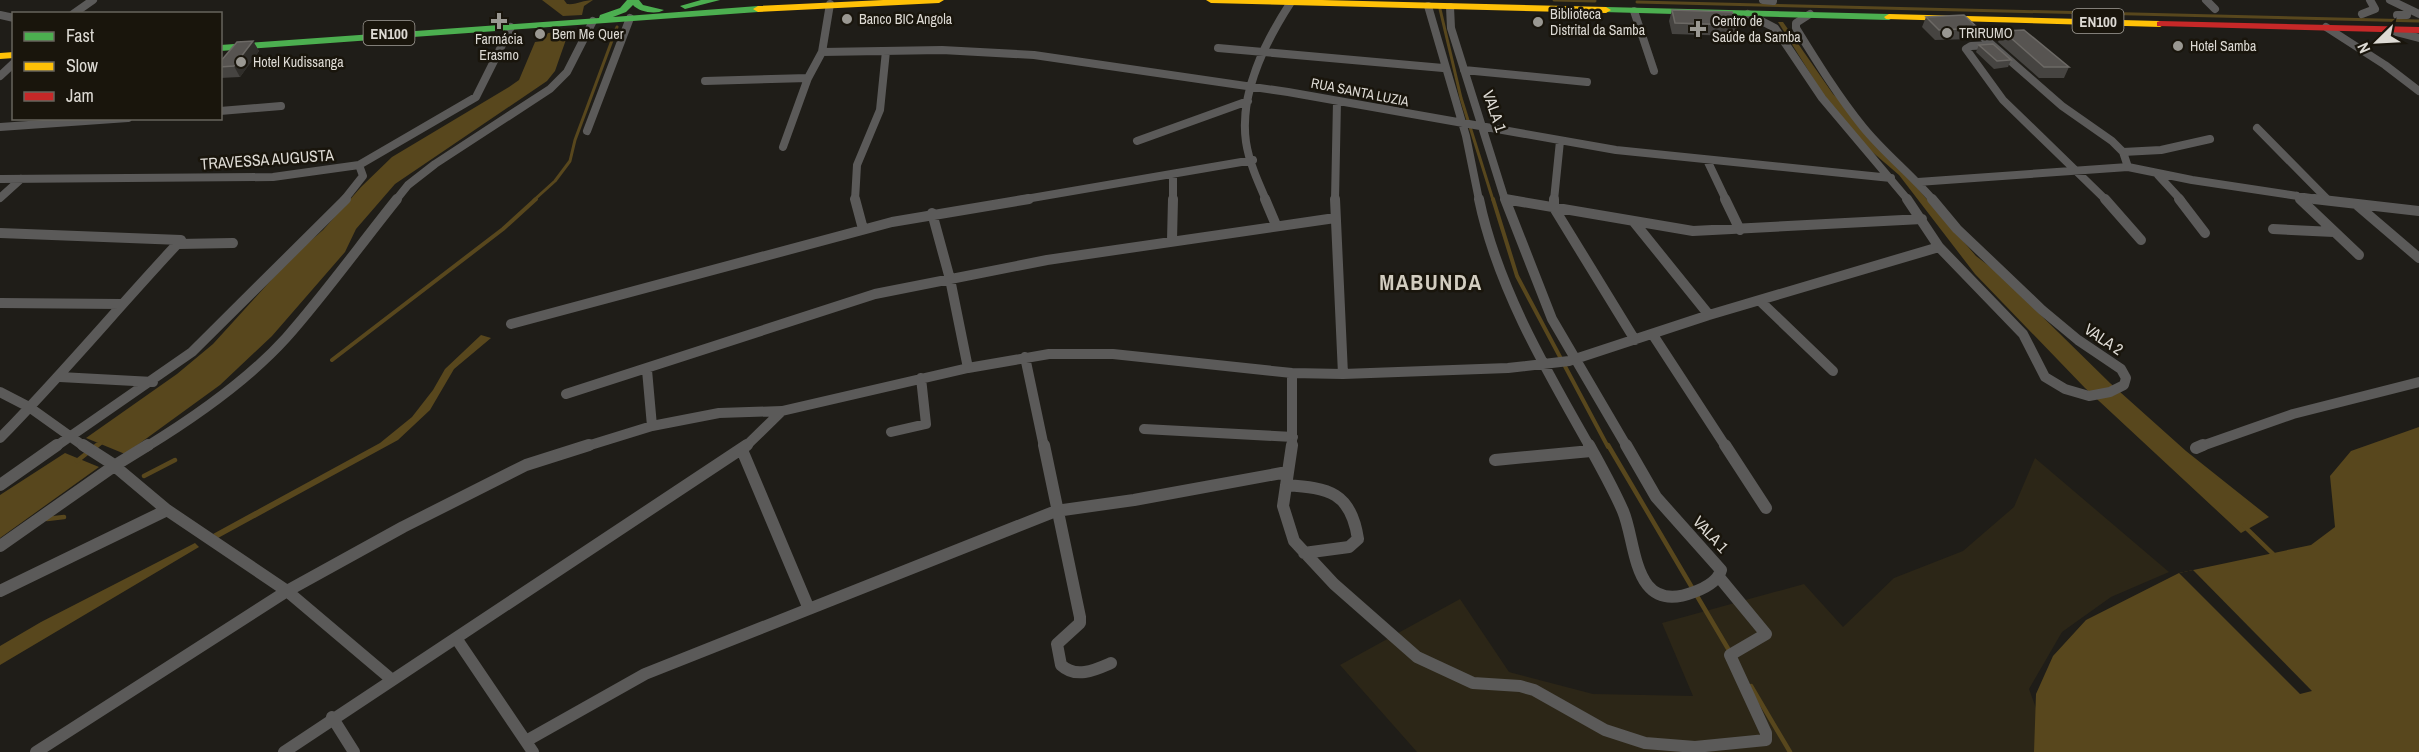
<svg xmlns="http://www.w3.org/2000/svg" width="2419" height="752" font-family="'Archivo Narrow',sans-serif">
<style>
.built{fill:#2c2617}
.water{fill:#58471d}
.pier{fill:#1f1d18}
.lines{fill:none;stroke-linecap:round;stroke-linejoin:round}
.stream-far2{stroke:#58471d;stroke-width:3}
.stream-far1{stroke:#58471d;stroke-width:4}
.stream{stroke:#58471d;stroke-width:4.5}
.street-far2{stroke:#5b5a59;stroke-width:8}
.street-far1{stroke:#5b5a59;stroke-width:10}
.street{stroke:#5b5a59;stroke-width:12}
.fast{fill:#4caf50;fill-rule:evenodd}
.slow{fill:#ffc107;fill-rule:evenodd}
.jam{fill:#c62828;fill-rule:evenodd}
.wall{fill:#464441}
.shaded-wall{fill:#302e2a}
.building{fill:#575451;stroke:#6c6965;stroke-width:1.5}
.poi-dot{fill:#9a9892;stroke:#19150c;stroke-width:2}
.labels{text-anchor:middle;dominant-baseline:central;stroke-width:5;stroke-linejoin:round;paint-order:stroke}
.far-poi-label{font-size:14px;fill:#dddad4;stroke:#19150c;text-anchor:start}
.far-street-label{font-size:14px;fill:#dddad4;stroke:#19150c}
.shield{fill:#19150c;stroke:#a29f98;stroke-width:1.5}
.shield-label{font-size:15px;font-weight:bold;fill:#dddad4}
.street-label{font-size:16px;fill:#dddad4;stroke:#19150c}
.district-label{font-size:22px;font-weight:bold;letter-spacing:1.5px;fill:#d2cdc0;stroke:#19150c}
</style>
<rect width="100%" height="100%" fill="#1f1d18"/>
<path class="built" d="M 2035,458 L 2169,572 L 2111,597 L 2062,632 L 2029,689 L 2052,752 L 1417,752 L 1340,665 L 1460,599 L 1509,672 L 1593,694 L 1693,696 L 1662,623 L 1804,584 L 1843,627 L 1894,578 L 1963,551 L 2014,507 Z"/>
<path class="water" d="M 542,0 L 564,0 L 567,4 C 577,5 583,0 593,0 L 584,6 L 582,15 L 563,16 Z
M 1778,22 L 1783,22 L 1833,94 L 1849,109 L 1976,256 L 1997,272 L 2110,383 L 2186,451 L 2269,517 L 2241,533 L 2085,388 L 1975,274 L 1899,175 L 1863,144 L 1823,94 Z
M 569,31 L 555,71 L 547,81 L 395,184 L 356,229 L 345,252 L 272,336 L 220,385 L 125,454 L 86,438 L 177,374 L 213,344 L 294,255 L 323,230 L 361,187 L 392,157 L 509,87 L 519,80 L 535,42 L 543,41 L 548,33 Z
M 481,335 L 491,338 L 454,369 L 430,410 L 398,440 L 218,538 L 213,534 L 380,443 L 412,417 L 433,390 L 445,369 Z
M 2419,427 L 2419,752 L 2034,752 L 2036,694 L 2053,656 L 2086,620 L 2179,573 L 2311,545 L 2335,527 L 2330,476 L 2351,451 Z
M 65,453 L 99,467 L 0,538 L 0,495 Z
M 195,543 L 199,547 L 0,665 L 0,646 L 41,622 Z"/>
<path class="pier" d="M 2193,570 L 2312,691 L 2300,694 L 2179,573 Z"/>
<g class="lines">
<path class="stream-far2" d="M 1554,0 L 1595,1
M 1637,2 L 2419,21
M 1440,9 L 1461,98 L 1493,200
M 534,200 L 555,181 L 570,161 L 575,140 L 617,27"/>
<path class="stream-far1" d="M 1493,199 L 1517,276 L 1608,447
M 332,360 L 503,229 L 536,199
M 96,447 L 102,442"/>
<path class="stream" d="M 1608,445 L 1730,652
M 77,461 L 97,445
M 144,476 L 175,460
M 47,519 L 64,517
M 2244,526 L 2273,554
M 1751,686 L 1790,752"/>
<path class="street-far2" d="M 1763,0 L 1773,1
M 2206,0 L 2215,9
M 2390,0 L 2419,14
M 1428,6 L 1466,136 L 1479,200
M 1450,7 L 1451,28 L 1505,200
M 1634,11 L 1654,71
M 73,14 L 93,0
M 1748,14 L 1775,28 L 1822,98 L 1908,200
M 1810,14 L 1796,23 L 1796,28 C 1817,62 1838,96 1863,127 C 1884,153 1911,174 1933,200
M 2362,14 L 2375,9 L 2370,0
M 0,15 L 14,18
M 2397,15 L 2407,15
M 1967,23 L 2062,106 L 2112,141 L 2123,152 L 2128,167
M 2326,27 L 2385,65 L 2419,91
M 2392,31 L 2419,38
M 1992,45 L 1971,46 L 1966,49 L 2003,100 L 2106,200
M 1218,48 L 1443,68
M 822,52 L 942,50 L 1034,55 L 1288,92 L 1616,150 L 1891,178
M 1464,70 L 1587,82
M 0,76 L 14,63
M 705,81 L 808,78
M 220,111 L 281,106
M 0,127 L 128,118
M 2257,128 L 2328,200
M 587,131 L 630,18
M 1137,141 L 1248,101
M 783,147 L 808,78 L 822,52 L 830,4
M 2123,152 L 2161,150 L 2210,139
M 1707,160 L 1726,200
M 2158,175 L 2181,200
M 0,179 L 273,177 L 359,165 L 476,97 L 511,27
M 1918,182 L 2128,167 L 2192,180 L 2324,200
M 2297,196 L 2301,200
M 0,198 L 21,179
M 1505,199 L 1511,200
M 344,200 L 363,176 L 359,165
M 396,200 L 408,185 L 435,164 L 550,89 L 567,72 L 593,21
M 855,200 L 857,165 L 880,110 L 886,51
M 1020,200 L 1253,160
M 1173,200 L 1173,174
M 1266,200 C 1258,182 1249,162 1246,142 C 1239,93 1265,42 1291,2
M 1335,200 L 1337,101
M 1554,200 L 1560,141"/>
<path class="street-far1" d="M 855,199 L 863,229
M 1265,199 L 1276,225
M 1335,199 L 1343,374
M 1479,199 C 1497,286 1546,370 1590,447
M 1505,199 L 1552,319 L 1627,447
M 1505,199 L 1693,231 L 1922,219
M 1554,199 L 1554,208 L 1635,340
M 1725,199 L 1740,230
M 1907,199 L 1939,247 L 2023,334 L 2045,377 L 2065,389 L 2089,396 L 2110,392 L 2124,385 L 2126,378 L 2121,369 L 2078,340 L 2042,310 L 1957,229 L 1932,199
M 2105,199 L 2141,240
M 2179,199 L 2205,233
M 2300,199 L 2359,255
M 2314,199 L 2419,211
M 2357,205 L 2419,258
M 932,213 L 950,279 L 968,368
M 1634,222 L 1709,315
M 2273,229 L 2334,232
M 0,233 L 181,240 C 120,305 63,374 0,438
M 1172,240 L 1173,199
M 178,244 L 233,243
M 1760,301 L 1833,371
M 0,303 L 121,304
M 511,324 L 892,222 L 1029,199
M 1653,335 L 1726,447
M 1025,357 L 1044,447
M 647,370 L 652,426
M 60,377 L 153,382
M 0,392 L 29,407 L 85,447
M 566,394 L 875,294 L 1047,260 L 1335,218
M 1144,429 L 1293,437
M 891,432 L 926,424 L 921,378
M 55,447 L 192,352 L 346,199
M 146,447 C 195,417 247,381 286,338 C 325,294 360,245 397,199
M 584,447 L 652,426 L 719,413 L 782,411
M 745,447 L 782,411 L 968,368 L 1049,354 L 1113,354 L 1292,373 L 1343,374 L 1508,368 L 1569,361 L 1709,315 L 1939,247
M 1292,447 L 1292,373
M 2199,447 L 2293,414 L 2419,382"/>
<path class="street" d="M 83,445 L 111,463 L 167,510 L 287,591 L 391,679
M 1044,445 L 1080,617 L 1080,623 L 1057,644 L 1061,665 C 1076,679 1095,670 1111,663
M 1292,445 L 1283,506 L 1294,541 L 1334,584 L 1417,657 L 1473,683 L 1520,686 L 1534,690 L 1605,730 L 1645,743 L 1695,747 L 1766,740 L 1766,733 L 1730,655 L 1766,634 L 1719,577
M 1589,445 C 1601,467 1613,488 1623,511 C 1637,544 1632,616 1694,592 C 1705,588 1718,581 1721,570 L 1656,497 L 1626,445
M 1725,445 L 1766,508
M 2196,448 L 2203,445
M 742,450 L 809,609
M 1495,460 L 1591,451
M 0,485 L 57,445
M 1286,485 C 1329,488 1351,492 1358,539 L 1349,547 L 1304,553
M 0,546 L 114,466 L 148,445
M 0,591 L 167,510
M 456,638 L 533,752
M 332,717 L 354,752
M 526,741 L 645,674 L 1056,511 L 1134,500 L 1287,472
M 36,752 L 287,591 L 403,527 L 526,465 L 589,445
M 284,752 L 747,445"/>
<path class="fast" d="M 627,0 L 639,0 L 643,5 L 664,10 C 656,15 639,12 633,5 L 626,12 L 613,17 L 758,6 L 763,9 L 758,12 L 220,51 L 220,45 L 599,18 L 600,15 L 620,8 Z
M 701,0 L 720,0 L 685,9 L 680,6 Z
M 1606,7 L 1889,14 L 1894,17 L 1889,20 L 1603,12 L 1603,8 Z"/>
<path class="slow" d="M 883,0 L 944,0 L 939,3 L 758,12 L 753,9 L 758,6 Z
M 1206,0 L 1322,0 L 1606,7 L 1611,10 L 1606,13 L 1211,3 Z
M 1889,14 L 2160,21 L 2165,24 L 2160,27 L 1886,19 L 1884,17 Z
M 14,52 L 14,58 L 0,59 L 0,53 Z"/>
<path class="jam" d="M 2160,21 L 2419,27 L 2419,33 L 2157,26 L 2157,22 Z"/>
</g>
<path class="wall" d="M 1672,10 L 1738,25 L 1735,36 L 1672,34 L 1669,21 Z
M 1926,17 L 1978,28 L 1973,39 L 1935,40 L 1922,27 Z
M 2003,31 L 2069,67 L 2064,78 L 2039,78 L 1998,42 Z
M 253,41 L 259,51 L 240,77 L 220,78 L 220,62 Z
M 1979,45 L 2011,60 L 2008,67 L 1994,69 L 1976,52 Z"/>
<path class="shaded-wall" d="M 253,41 L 259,51 L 240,77 L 234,66 Z"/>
<path class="building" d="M 1672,10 L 1732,12 L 1738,25 L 1675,23 Z
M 1964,15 L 1978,28 L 1939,30 L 1926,17 Z
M 2024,30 L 2069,67 L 2044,67 L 2003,31 Z
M 253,41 L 234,66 L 220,67 L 220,62 L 237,42 Z
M 1993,44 L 2011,60 L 1997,61 L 1979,45 Z"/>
<g class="poi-dot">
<circle cx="847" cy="19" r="6"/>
<path d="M496 12h6v6h6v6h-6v6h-6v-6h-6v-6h6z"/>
<circle cx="1538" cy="22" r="6"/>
<path d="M1695 20h6v6h6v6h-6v6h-6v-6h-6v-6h6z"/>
<circle cx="1947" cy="33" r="6"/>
<circle cx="540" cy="34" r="6"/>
<circle cx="2178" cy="46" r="6"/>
<circle cx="241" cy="62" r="6"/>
</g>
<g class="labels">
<g class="far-poi-label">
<text x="1550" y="14">Biblioteca<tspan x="1550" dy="16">Distrital da Samba</tspan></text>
<text x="859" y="19">Banco BIC Angola</text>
<text x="1712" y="21">Centro de<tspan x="1712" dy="16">Saúde da Samba</tspan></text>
<text x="1959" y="33">TRIRUMO</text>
<text x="552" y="34">Bem Me Quer</text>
<text x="499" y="39" text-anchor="middle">Farmácia<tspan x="499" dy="16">Erasmo</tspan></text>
<text x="2190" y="46">Hotel Samba</text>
<text x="253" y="62">Hotel Kudissanga</text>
</g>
<g class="far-street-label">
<text transform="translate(1360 92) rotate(11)">RUA SANTA LUZIA</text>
</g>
<g class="shield">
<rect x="2072.5" y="9" width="51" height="24" rx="4.5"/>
<rect x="363.5" y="21" width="51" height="24" rx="4.5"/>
</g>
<g class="shield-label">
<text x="2098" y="21">EN100</text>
<text x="389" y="33">EN100</text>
</g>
<g class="street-label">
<text transform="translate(1495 111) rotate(71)">VALA 1</text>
<text transform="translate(267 159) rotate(-4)">TRAVESSA AUGUSTA</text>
<text transform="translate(2104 339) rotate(34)">VALA 2</text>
<text transform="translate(1711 534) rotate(47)">VALA 1</text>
</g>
<g class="district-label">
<text x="1431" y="282">MABUNDA</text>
</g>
</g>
<rect x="12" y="12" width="210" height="108" fill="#19150c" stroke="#67645c" stroke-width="1.5"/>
<rect x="24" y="32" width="30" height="9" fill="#4caf50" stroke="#67645c" stroke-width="1.5"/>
<text x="66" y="42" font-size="18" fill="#dddad4">Fast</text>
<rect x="24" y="62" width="30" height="9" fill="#ffc107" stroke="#67645c" stroke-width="1.5"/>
<text x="66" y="72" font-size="18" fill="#dddad4">Slow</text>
<rect x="24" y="92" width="30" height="9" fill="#c62828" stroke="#67645c" stroke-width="1.5"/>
<text x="66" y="102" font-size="18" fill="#dddad4">Jam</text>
<g transform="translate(2377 42) rotate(246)" stroke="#19150c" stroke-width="4.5" paint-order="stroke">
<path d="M0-4.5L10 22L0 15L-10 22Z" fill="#dddad4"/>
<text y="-9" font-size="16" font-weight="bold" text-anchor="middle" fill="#dddad4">N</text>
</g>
</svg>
